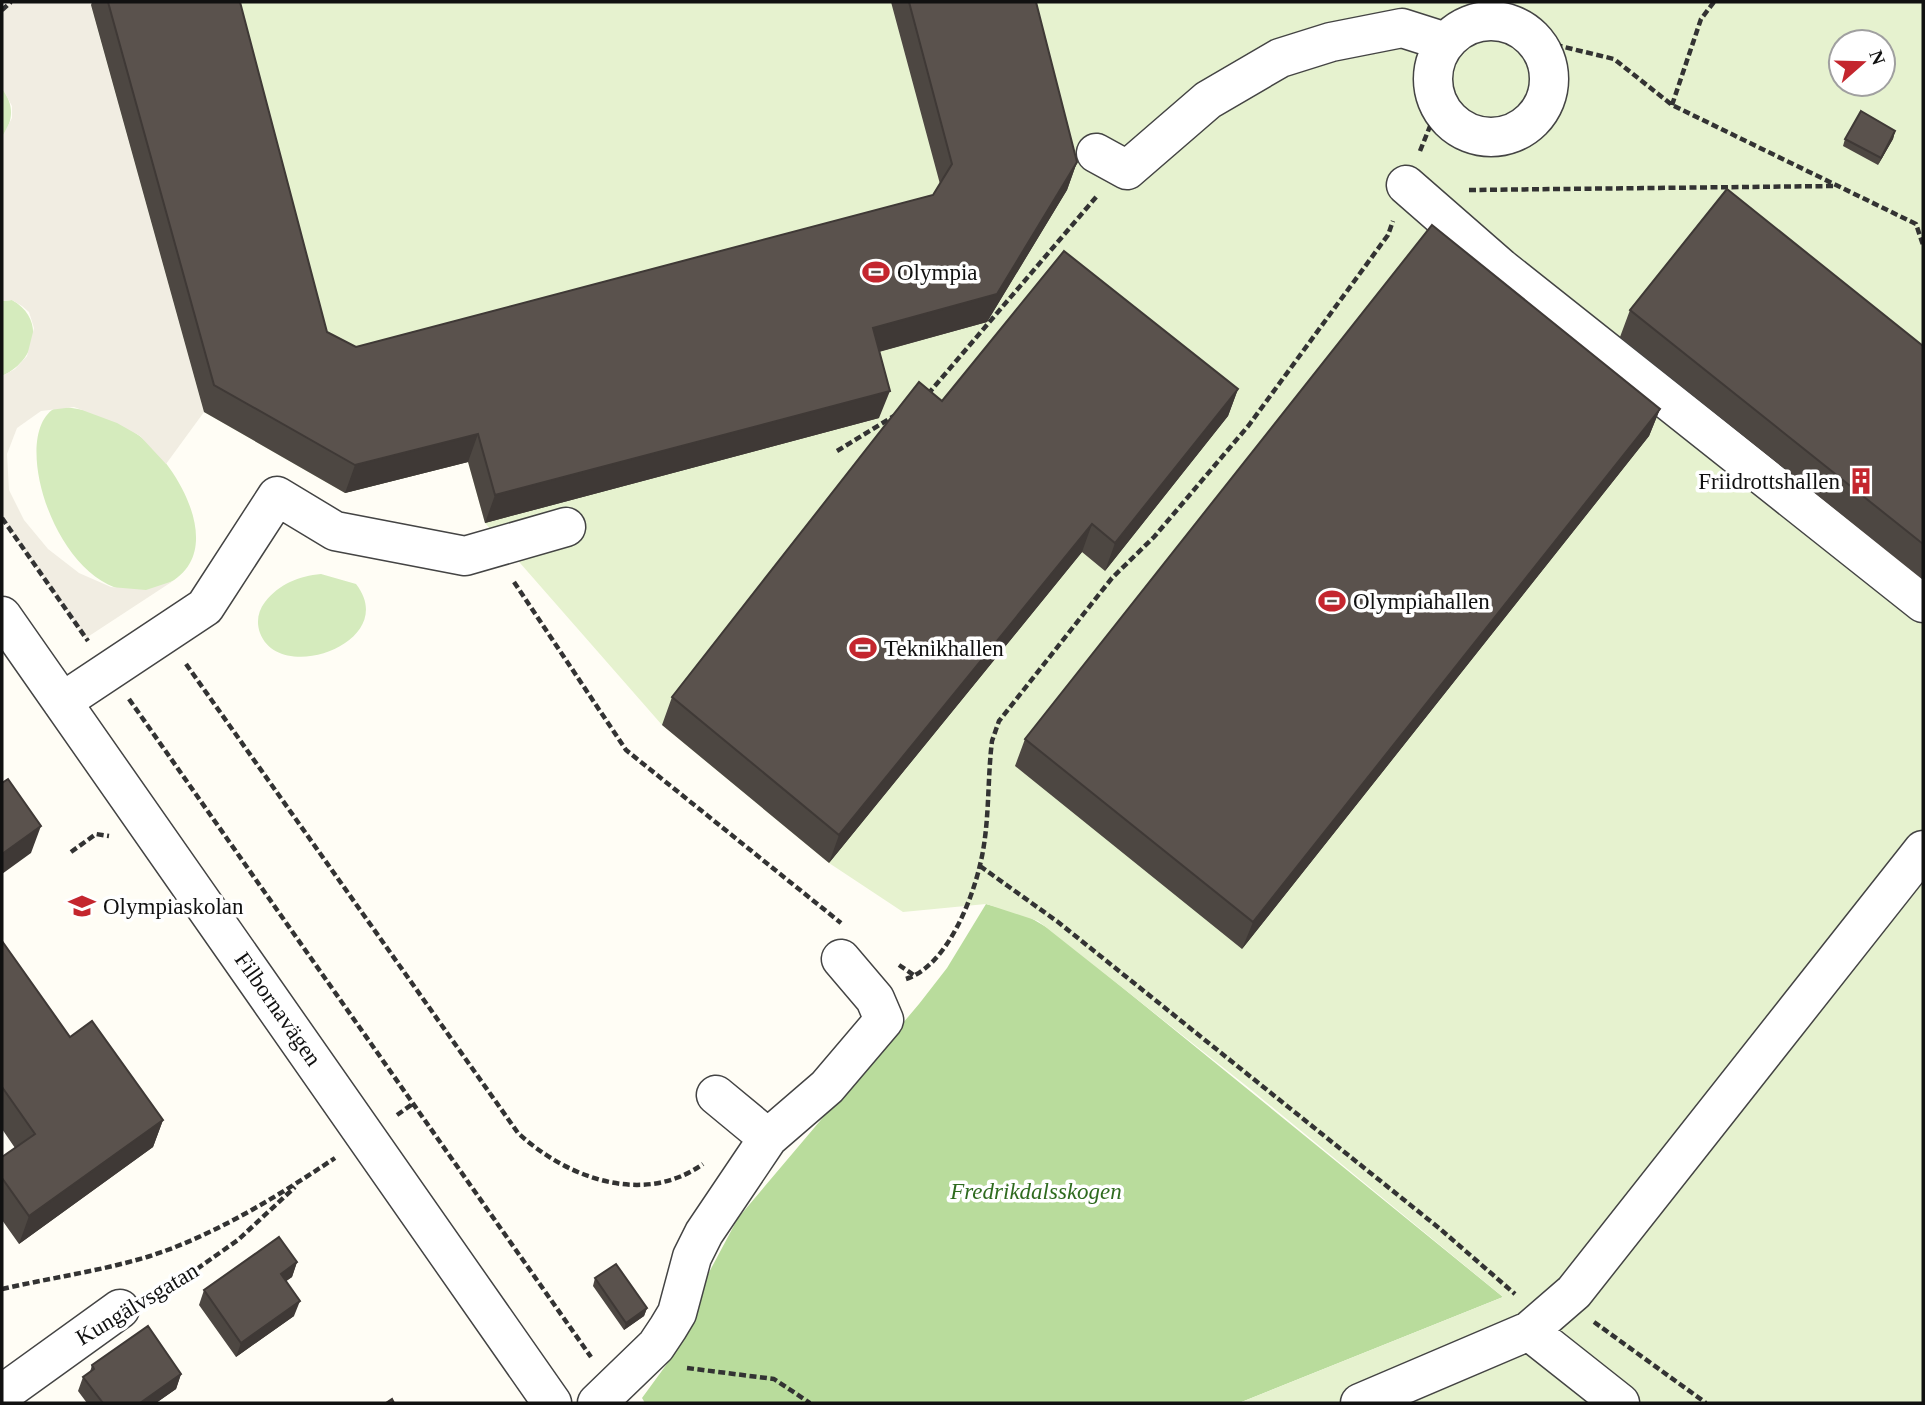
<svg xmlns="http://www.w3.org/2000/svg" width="1925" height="1405" font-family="'Times New Roman',serif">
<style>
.green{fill:#d5ebbd}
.forest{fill:#b9dc9c}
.pitch{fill:#e6f2cf;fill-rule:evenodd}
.plaza{fill:#f1ede2}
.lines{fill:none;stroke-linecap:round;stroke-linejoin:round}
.minor-casing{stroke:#444;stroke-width:41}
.path{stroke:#333;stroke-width:4.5;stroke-dasharray:7 3.5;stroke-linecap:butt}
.minor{stroke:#fff;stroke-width:38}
.wall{fill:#4d4742}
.shaded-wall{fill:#3f3936}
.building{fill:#5a524d;stroke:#3f3936;stroke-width:2}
.labels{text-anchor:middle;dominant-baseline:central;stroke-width:7;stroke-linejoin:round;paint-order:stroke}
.poi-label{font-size:23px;fill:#111;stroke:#fff;text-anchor:start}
.street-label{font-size:23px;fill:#111;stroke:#fff}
.park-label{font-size:23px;font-style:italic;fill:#2f6b1f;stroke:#fff}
</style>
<rect width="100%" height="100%" fill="#fffdf5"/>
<path class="green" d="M 2,88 C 14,105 14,120 2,137 Z
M 12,300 C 47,320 35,361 2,376 L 2,301 Z
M 57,407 C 86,407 118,419 141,437 C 178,466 229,553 167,584 C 70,632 0,434 57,407 Z
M 321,574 L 356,584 C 401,642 280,686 260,633 C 256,622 258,611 265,602 C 279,584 299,576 321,574 Z"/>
<path class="forest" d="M 986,904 L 1024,914 L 1053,931 L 1503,1297 L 1239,1403 L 645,1403 L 642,1398 L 672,1357 L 706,1278 L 738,1218 L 919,1004 L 947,968 Z"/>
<path class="pitch" d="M 94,2 L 1923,2 L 1923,1403 L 1239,1403 L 1503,1297 L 1249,1088 L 1038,921 L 986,904 L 903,912 L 829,863 L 662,725 L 485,523 L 468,462 L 345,493 L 204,412 L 91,5 ZM 1841,42 L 1883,42 L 1883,84 L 1841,84 Z"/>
<path class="plaza" d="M 11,2 L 94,2 L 91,6 L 204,412 L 166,464 L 140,436 L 117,423 L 74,407 L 41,411 L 17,428 L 7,454 L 9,490 L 24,520 L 48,549 L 79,573 L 111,587 L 146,590 L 173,581 L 86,638 L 2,518 L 2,376 L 15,369 L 27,356 L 34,328 L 29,312 L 22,306 L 12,300 L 2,301 L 2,137 L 12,118 L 12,106 L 2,88 L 2,10 Z"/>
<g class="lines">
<defs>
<path id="minor" d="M1433 79a58 58 0 1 1 116 0a58 58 0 1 1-116 0Z
M 1096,153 L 1127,170 L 1208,100 L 1280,58 L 1331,42 L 1402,28 L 1446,42
M 1406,185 L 1501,268 L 1923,603
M 2,616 L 552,1403
M 62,702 L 205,607 L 277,496 L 335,531 L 465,556 L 566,527
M 716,1095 L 768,1138
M 1529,1331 L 1620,1403
M 2,1394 L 120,1309
M 597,1403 L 656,1346 L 668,1328 L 677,1313 L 692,1257 L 704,1233 L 768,1138 L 827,1087 L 884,1020 L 875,999 L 841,959
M 1360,1403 L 1529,1331 L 1574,1292 L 1923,850"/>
</defs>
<use href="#minor" class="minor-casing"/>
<path class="path" d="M 1483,2 L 1487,20
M 2,10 L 11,2
M 1535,40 L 1614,59 L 1672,105 L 1916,224 L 1923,245
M 1672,105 L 1701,19 L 1714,2
M 1420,151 L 1439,104
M 1469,190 L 1835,186
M 928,394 L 1097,196
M 837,451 L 894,416
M 2,518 L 88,641
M 514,582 L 626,750 L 841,923
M 186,664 L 518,1133 C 568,1179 644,1206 703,1164
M 129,699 L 591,1357
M 71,852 L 96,834 L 109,836
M 980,866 L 1058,922 L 1439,1228 L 1515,1294
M 899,965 L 915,976
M 906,979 C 946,966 971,903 980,865 C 990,825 987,781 992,741 L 999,721 L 1112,578 L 1154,537 L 1249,425 L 1388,235 L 1393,221
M 397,1115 L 414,1103
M 2,1289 C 50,1278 100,1271 147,1257 C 214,1236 278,1196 335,1158
M 154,1299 L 238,1240 L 295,1187
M 1594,1322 L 1706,1403
M 687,1368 L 774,1379 L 810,1403"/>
<use href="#minor" class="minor"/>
</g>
<path class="wall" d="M 92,2 L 240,2 L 327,332 L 356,347 L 933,195 L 940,184 L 891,2 L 1036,2 L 1077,162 L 1067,190 L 987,322 L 879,352 L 879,418 L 485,523 L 468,462 L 345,493 L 204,412 L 91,5 Z
M 1895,131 L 1893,139 L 1878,165 L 1843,146 L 1845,139 Z
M 1630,310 L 1923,346 L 1923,580 L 1620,337 Z
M 1238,389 L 1228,416 L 1105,571 L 1082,552 L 829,863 L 662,725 L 672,697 Z
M 1660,409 L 1649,436 L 1242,949 L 1015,766 L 1025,739 Z
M 2,942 L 70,1037 L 163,1120 L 153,1147 L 19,1244 L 2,1220 L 2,1157 L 15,1148 L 2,1129 Z
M 297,1262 L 292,1277 L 286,1281 L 294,1316 L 236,1357 L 199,1305 L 204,1290 Z
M 595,1278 L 647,1308 L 644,1316 L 624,1330 L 593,1286 Z
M 92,1365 L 181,1374 L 176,1389 L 156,1403 L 87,1403 L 78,1391 L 83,1377 L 90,1372 Z"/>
<path class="shaded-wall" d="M 1895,131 L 1893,139 L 1878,165 L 1881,158 Z
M 1077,162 L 1067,190 L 987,322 L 863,356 L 873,328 Z
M 1238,389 L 1228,416 L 1105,571 L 1115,543 Z
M 890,391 L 879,418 L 485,523 L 495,495 Z
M 1660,409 L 1649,436 L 1242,949 L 1253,922 Z
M 478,434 L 468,462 L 345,493 L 355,465 Z
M 1092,524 L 1082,552 L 829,863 L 839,835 Z
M 41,826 L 31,853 L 2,874 L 2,854 Z
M 163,1120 L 153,1147 L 19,1244 L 29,1216 Z
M 297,1262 L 292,1277 L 275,1289 L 281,1274 Z
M 300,1301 L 294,1316 L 236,1357 L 241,1343 Z
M 647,1308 L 644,1316 L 624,1330 L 626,1323 Z
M 181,1374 L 176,1389 L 156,1403 L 140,1403 Z"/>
<path class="building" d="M 108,2 L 240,2 L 327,332 L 356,347 L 933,195 L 952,164 L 909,2 L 1036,2 L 1077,162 L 997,294 L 873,328 L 890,391 L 495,495 L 478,434 L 355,465 L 214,385 Z
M 1861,111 L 1895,131 L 1881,158 L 1845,139 Z
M 1727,189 L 1923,346 L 1923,544 L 1630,310 Z
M 1432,225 L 1660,409 L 1253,922 L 1025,739 Z
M 1064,251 L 1238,389 L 1115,543 L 1092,524 L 839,835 L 672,697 L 919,382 L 942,401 Z
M 8,779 L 41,826 L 2,854 L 2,783 Z
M 2,941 L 70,1037 L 92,1021 L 163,1120 L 29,1216 L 2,1178 L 2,1157 L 35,1134 L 2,1087 Z
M 279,1237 L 297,1262 L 281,1274 L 300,1301 L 241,1343 L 204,1290 Z
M 616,1264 L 647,1308 L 626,1323 L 595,1278 Z
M 148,1326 L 181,1374 L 140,1403 L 103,1403 L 83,1377 L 94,1369 L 92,1365 Z
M 392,1399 L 394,1403 L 386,1403 Z"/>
<defs>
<symbol id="stadium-bare" viewBox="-9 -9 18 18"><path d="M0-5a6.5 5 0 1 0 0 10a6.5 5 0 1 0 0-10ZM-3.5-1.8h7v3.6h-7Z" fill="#c4262e" stroke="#fff" stroke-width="2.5" paint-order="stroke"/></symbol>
<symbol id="building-bare" viewBox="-9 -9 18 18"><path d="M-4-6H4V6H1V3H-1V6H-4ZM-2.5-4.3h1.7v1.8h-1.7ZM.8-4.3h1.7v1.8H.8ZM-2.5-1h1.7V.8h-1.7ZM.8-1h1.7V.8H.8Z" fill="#c4262e" stroke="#fff" stroke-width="2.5" paint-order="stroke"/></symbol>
<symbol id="school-bare" viewBox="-9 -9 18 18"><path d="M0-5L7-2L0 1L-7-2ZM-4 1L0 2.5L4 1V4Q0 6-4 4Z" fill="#c4262e" stroke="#fff" stroke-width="2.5" paint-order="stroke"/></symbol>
</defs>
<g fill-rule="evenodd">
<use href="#stadium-bare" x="857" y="253" width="38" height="38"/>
<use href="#building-bare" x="1842" y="462" width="38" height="38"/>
<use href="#stadium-bare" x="1313" y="582" width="38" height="38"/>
<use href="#stadium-bare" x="844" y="629" width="38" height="38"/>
<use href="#school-bare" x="63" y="887" width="38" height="38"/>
</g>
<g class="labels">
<g class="poi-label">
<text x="897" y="272">Olympia</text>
<text x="1840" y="481" text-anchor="end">Friidrottshallen</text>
<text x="1353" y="601">Olympiahallen</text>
<text x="884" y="648">Teknikhallen</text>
<text x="103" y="906">Olympiaskolan</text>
</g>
<g class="street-label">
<text transform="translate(278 1009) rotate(55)">Filbornavägen</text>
<text transform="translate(137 1304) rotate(-31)">Kungälvsgatan</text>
</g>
<g class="park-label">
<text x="1036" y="1191">Fredrikdalsskogen</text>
</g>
</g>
<rect width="1925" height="1405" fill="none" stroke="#111111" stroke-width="7"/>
<g transform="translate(1862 63) rotate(70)"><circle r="33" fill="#ffffff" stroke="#a0a0a0" stroke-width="2"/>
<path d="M0-5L12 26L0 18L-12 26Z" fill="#c4262e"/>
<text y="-10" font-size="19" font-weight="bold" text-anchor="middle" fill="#111111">N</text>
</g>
</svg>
